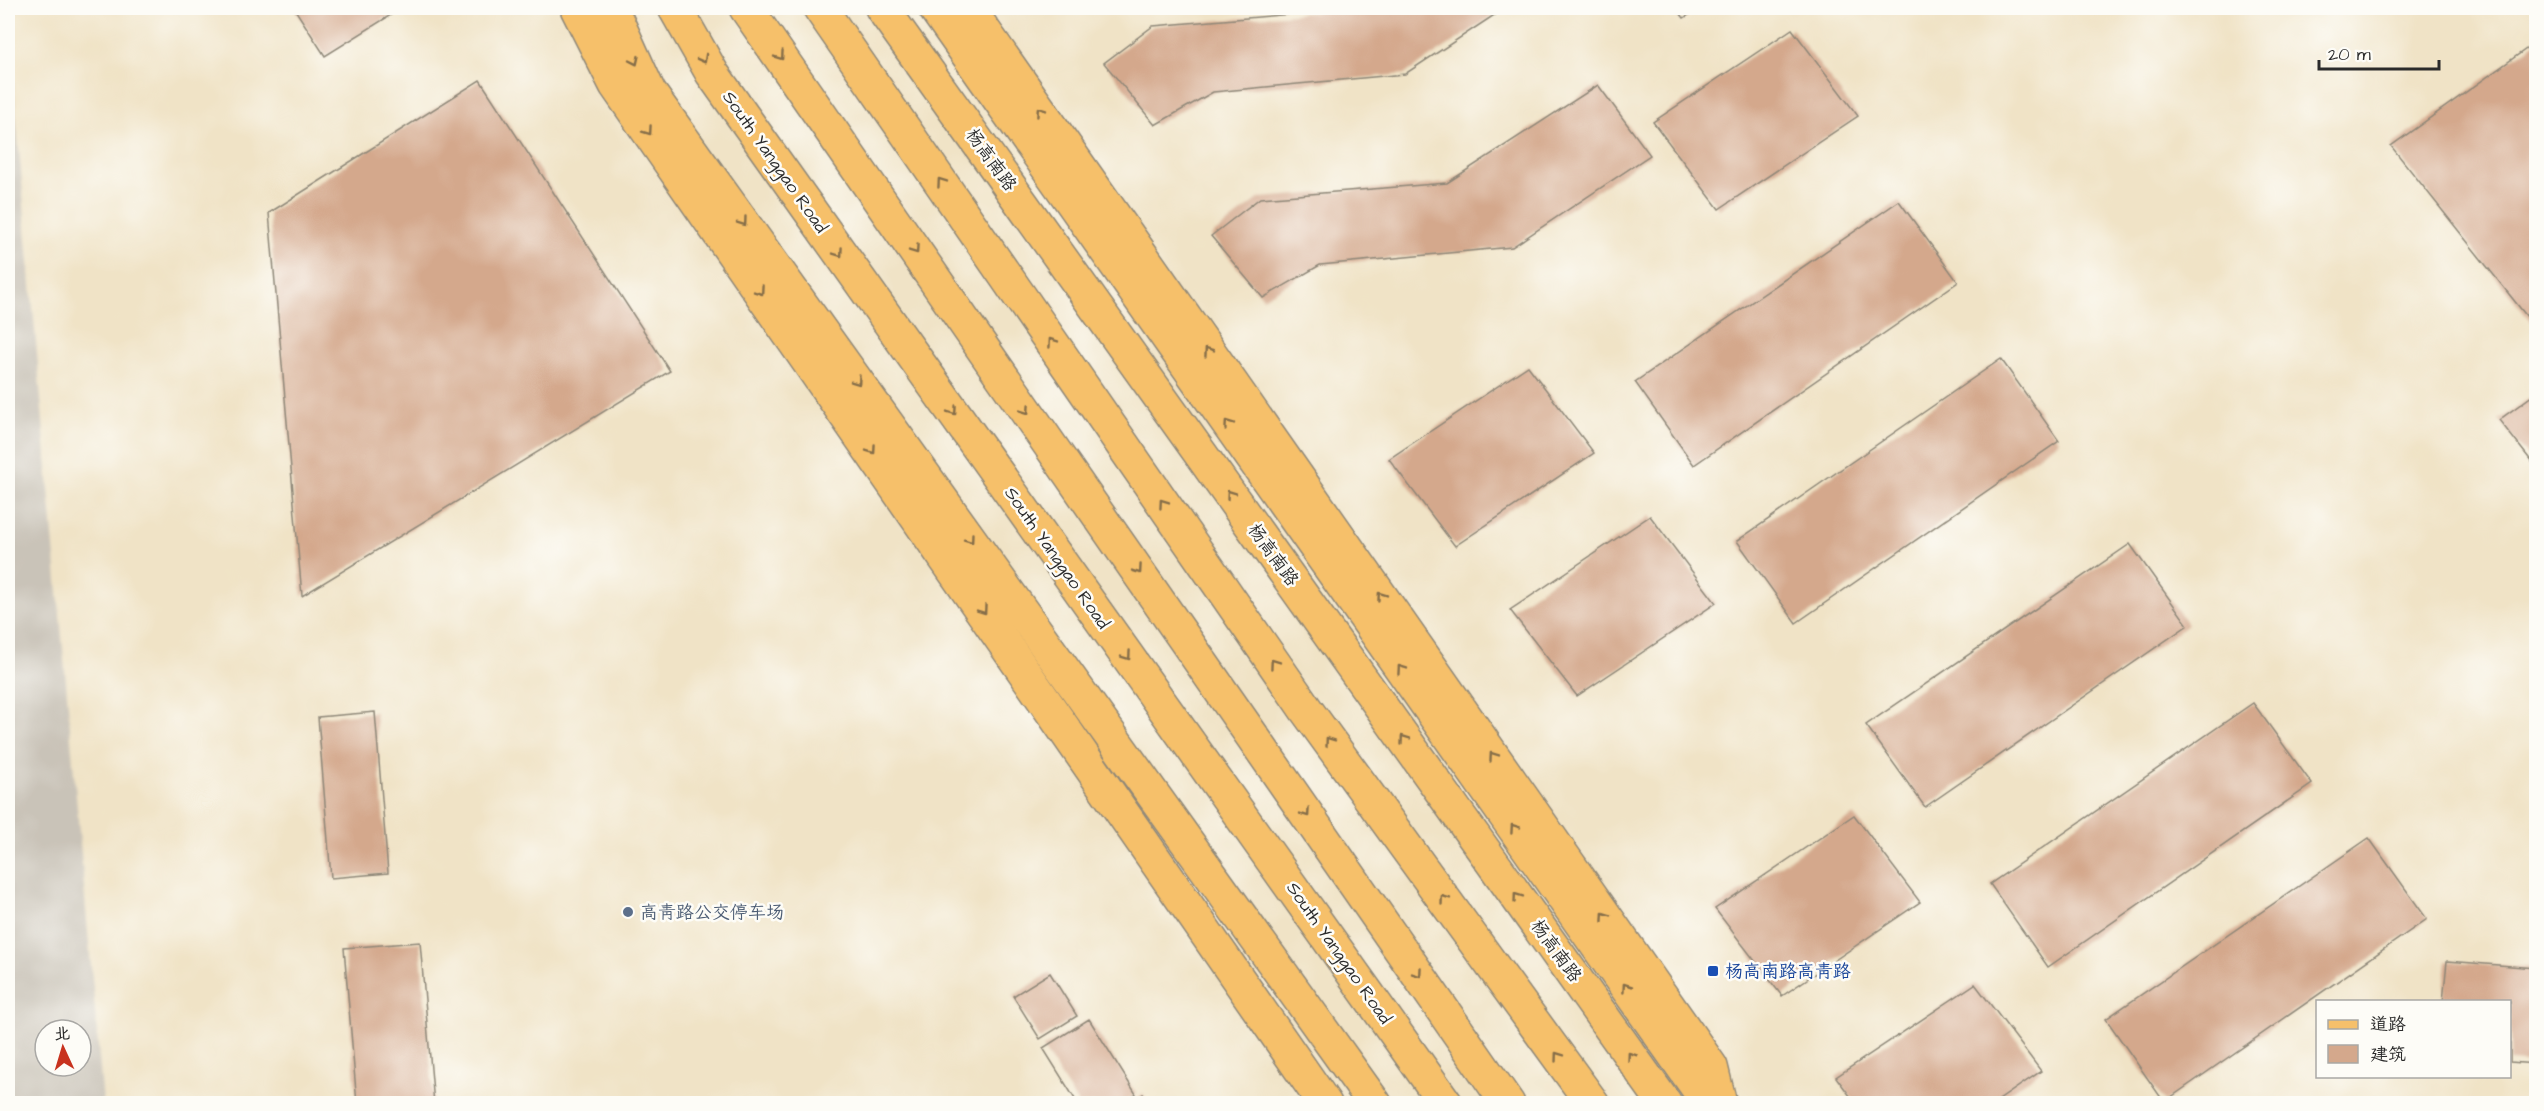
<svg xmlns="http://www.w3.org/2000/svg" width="2544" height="1111" font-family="'Architects Daughter','LXGW WenKai TC',sans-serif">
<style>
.industrial{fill:#c9c3b8;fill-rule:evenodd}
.building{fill:#d4a88c}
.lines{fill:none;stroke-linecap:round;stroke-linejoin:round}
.major-casing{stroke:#8e8778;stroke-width:36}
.highway-casing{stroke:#8e8778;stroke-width:36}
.major{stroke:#f6c06b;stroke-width:33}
.highway{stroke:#f6c06b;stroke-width:33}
.oneway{stroke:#866e48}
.service-dot{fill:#5c6f8a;stroke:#fdfcf7;stroke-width:2}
.transit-dot{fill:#1a4fb4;stroke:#fdfcf7;stroke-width:2}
.labels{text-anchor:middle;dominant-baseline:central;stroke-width:5;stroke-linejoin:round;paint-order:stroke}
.street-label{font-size:18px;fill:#2b2b2b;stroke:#fdfcf7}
.service-label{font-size:18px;fill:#4e5e75;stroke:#fdfcf7;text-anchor:start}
.transit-label{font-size:18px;fill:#164399;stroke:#fdfcf7;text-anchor:start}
</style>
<rect width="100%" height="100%" fill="#fdfcf7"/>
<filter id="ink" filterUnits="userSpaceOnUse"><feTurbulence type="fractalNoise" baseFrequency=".0167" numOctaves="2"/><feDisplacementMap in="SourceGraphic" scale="12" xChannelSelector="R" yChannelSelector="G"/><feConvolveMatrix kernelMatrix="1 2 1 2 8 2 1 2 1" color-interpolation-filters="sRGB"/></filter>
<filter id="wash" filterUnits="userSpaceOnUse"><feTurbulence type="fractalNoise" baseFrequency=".008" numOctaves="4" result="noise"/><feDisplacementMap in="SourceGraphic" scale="24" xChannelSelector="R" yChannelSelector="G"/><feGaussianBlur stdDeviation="1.35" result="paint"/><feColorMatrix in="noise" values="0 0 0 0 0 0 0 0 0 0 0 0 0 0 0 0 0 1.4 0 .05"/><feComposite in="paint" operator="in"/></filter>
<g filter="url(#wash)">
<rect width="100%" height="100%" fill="#f0e3c6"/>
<path class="industrial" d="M 8,24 L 103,1103 L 8,1103 ZM 45,1030 L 81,1030 L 81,1066 L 45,1066 Z"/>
<g id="blocks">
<path class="building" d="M 294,8 L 402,8 L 325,56 Z
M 1344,8 L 1505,8 L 1405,74 L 1213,92 L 1155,125 L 1104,63 L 1153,26 L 1340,10 Z
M 1676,8 L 1700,8 L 1684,18 Z
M 1792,29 L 1858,116 L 1719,209 L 1653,122 Z
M 2536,42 L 2536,328 L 2391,146 Z
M 480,80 L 670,371 L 302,596 L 269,213 Z
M 1598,85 L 1650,155 L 1512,247 L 1320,265 L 1263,298 L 1211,236 L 1260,198 L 1447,183 Z
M 1899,201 L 1958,282 L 1694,465 L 1635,382 Z
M 2001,359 L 2059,441 L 1796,623 L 1737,541 Z
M 1528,366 L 1594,453 L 1455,546 L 1389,459 Z
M 2536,393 L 2536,467 L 2499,420 Z
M 1650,516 L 1716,603 L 1577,696 L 1510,610 Z
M 2130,544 L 2188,625 L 1925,807 L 1866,725 Z
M 2253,703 L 2312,784 L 2048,967 L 1990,884 Z
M 375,712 L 388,873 L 331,878 L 318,717 Z
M 1854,815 L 1920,902 L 1782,996 L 1715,909 Z
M 2369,838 L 2427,919 L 2164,1102 L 2106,1019 Z
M 420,942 L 434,1104 L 357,1104 L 344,948 Z
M 2447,961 L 2536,968 L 2536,1064 L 2510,1062 L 2510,1002 L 2443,1002 Z
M 1050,973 L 1077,1016 L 1040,1039 L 1013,996 Z
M 1975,984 L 2041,1071 L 1993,1104 L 1856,1104 L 1836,1077 Z
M 1089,1019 L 1136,1094 L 1121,1104 L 1078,1104 L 1043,1048 Z
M 1143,1094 L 1149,1104 L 1129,1104 Z"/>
</g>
</g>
<g filter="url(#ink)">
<use href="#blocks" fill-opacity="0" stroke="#8e8778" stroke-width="1.5"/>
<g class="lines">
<defs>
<path id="major" d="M 577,8 L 616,85 L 1325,1104
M 675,8 L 712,73 L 1446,1104
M 882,8 L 1665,1104
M 968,8 L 1711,1067 L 1720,1104"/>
<path id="highway" d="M 611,8 L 649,92 L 1375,1104
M 746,8 L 1508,1104
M 820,8 L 1307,711 L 1593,1104
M 935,8 L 1709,1104"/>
</defs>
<use href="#major" class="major-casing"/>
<use href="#highway" class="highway-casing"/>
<use href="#major" class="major"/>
<use href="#highway" class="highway"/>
</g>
<defs><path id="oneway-chevron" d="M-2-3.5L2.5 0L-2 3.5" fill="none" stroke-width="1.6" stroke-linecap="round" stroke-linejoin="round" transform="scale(1.5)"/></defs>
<g class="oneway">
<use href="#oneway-chevron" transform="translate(780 56) rotate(55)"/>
<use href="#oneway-chevron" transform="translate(703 59) rotate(61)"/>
<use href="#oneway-chevron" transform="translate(635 61) rotate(65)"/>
<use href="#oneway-chevron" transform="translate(1040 111) rotate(-125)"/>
<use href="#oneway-chevron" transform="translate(648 131) rotate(55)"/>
<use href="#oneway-chevron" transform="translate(941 182) rotate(-125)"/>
<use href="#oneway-chevron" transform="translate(743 222) rotate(54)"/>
<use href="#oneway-chevron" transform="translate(915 250) rotate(55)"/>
<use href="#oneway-chevron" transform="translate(839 253) rotate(55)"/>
<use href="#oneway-chevron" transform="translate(760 291) rotate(55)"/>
<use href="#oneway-chevron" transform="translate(1052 342) rotate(-125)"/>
<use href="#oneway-chevron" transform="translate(1208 351) rotate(-125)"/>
<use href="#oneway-chevron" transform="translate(857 381) rotate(54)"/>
<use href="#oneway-chevron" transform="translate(1026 410) rotate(55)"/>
<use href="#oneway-chevron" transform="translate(953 411) rotate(55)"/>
<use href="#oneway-chevron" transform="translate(1228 424) rotate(-125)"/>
<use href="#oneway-chevron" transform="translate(872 450) rotate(55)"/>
<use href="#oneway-chevron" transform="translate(1230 494) rotate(-126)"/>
<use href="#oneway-chevron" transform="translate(1163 503) rotate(-125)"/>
<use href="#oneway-chevron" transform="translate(970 539) rotate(54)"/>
<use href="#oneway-chevron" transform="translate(1138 570) rotate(55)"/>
<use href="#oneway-chevron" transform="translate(1381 596) rotate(-125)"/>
<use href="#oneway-chevron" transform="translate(983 610) rotate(55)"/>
<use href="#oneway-chevron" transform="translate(1127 656) rotate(55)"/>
<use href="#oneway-chevron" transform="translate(1274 663) rotate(-125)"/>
<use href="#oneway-chevron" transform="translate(1401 669) rotate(-125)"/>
<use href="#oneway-chevron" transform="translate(1404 739) rotate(-126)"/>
<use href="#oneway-chevron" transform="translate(1329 741) rotate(-126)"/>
<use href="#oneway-chevron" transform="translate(1493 756) rotate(-125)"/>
<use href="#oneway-chevron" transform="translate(1306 813) rotate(55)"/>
<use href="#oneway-chevron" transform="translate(1514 828) rotate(-125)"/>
<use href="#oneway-chevron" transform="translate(1517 897) rotate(-126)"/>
<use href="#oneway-chevron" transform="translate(1444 899) rotate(-126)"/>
<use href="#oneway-chevron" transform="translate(1605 916) rotate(-125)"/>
<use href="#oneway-chevron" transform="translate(1418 973) rotate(55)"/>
<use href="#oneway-chevron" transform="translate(1626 987) rotate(-125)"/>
<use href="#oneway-chevron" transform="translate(1558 1056) rotate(-126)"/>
<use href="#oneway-chevron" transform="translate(1631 1056) rotate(-126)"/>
</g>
</g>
<circle class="service-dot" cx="628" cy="912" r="6"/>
<rect class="transit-dot" x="1707" y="965" width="12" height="12" rx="3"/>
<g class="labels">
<g class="street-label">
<text transform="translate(991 160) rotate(54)">杨高南路</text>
<text transform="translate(775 162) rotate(55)">South Yanggao Road</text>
<text transform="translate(1273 555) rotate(54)">杨高南路</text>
<text transform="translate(1057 558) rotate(55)">South Yanggao Road</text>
<text transform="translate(1556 951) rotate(54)">杨高南路</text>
<text transform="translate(1339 953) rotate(55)">South Yanggao Road</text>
</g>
<g class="service-label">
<text x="640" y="912">高青路公交停车场</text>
</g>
<g class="transit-label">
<text x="1725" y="971">杨高南路高青路</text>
</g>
</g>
<rect width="2544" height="1111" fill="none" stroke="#fdfcf7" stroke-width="30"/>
<rect x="2316" y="1000" width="195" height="78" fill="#fdfcf7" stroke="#a9a8a5" stroke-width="1.5"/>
<rect x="2328" y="1020" width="30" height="9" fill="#f6c06b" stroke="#a9a8a5" stroke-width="1.5"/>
<text x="2370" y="1030" font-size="18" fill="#2b2b2b">道路</text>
<rect x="2328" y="1045" width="30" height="18" fill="#d4a88c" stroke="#a9a8a5" stroke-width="1.5"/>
<text x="2370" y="1060" font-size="18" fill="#2b2b2b">建筑</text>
<g transform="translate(63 1048) rotate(356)"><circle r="28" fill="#fdfcf7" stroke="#a9a8a5" stroke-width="1.5"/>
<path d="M0-4.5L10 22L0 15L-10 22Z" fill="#c8321e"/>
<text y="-9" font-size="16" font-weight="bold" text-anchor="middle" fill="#2b2b2b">北</text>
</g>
<path d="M2319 60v9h120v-9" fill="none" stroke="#2b2b2b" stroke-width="3"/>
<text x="2328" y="60" font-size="18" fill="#2b2b2b" stroke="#fdfcf7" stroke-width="4.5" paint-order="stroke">20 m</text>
</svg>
